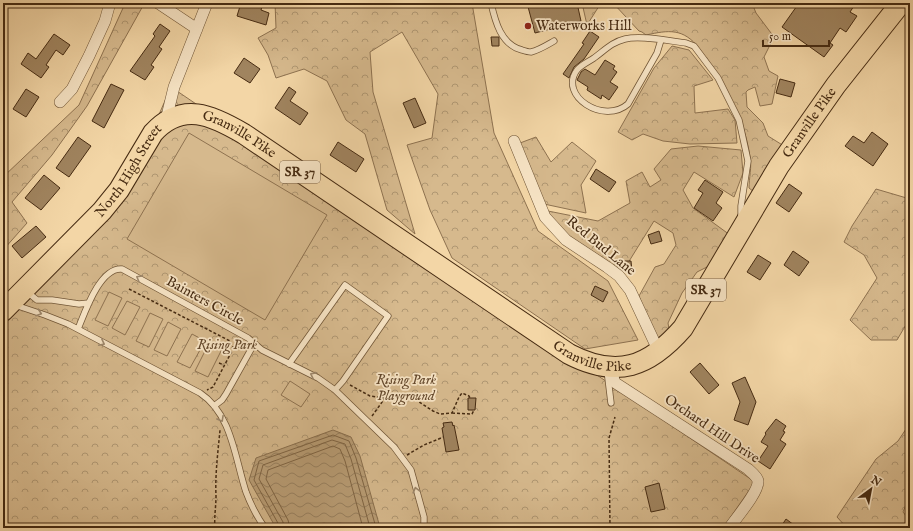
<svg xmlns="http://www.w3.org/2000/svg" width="913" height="531" font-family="'IM FELL English',serif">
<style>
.forest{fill:url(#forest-crowns);stroke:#8e7250}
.pitch{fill:#d6b98d;stroke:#8e7250}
.water{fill:url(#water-waves);stroke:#8a6f4d}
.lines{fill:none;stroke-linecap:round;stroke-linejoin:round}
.shore{stroke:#7f6443;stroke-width:1}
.building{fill:#a0845f;stroke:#462b12}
.lane-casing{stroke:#715637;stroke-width:7}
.street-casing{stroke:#715637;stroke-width:12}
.highway-casing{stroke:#462b12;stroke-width:22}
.path{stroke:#462b12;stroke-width:1.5;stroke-dasharray:3 2;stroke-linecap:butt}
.lane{stroke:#f7e4c5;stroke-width:5.5}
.street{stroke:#f7e4c5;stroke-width:11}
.highway{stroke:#f3d6a6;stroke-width:20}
.oneway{stroke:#9e886c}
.poi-dot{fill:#8f2418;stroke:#f7e4c5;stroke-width:1.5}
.labels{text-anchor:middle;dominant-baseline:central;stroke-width:3.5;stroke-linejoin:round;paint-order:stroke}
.shield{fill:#f7e4c5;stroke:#7b6248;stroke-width:1}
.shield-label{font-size:13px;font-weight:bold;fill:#462b12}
.poi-label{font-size:14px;fill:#462b12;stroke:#f7e4c5;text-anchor:start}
.street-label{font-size:14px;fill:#462b12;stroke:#f7e4c5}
.park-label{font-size:14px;font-style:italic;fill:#63472b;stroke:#f7e4c5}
</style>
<defs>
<pattern id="forest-crowns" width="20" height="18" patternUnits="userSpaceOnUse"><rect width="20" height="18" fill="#d6b98d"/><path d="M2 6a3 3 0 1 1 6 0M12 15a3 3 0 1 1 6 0" fill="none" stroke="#af9772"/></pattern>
<pattern id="water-waves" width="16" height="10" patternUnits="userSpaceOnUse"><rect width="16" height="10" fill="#b89c74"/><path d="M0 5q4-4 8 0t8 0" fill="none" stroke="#977f5e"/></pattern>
</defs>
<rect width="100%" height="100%" fill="#f3d6a6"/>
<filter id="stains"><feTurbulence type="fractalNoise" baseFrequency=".005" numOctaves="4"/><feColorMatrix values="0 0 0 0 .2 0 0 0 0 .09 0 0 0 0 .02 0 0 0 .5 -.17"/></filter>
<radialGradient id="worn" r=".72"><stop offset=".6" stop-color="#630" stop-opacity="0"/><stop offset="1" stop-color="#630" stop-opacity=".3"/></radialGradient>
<path class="forest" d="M 128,3 L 142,3 L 144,4 L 87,106 L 52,155 L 12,202 L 27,223 L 4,249 L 6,263 L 3,266 L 3,177 L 79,105 L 123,8 Z
M 275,3 L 472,3 L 494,133 L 538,231 L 608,281 L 638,340 L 585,349 L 452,258 L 430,210 L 407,145 L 432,138 L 438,94 L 402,32 L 370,52 L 373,92 L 415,234 L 387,210 L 365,134 L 346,120 L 327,81 L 304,69 L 276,78 L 268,55 L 258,38 L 276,28 Z
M 582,3 L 601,3 L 587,25 Z
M 613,3 L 752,3 L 756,13 L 774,37 L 764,57 L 769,71 L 778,76 L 772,104 L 760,106 L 755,87 L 748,90 L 746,92 L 747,107 L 763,123 L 768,136 L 784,146 L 754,192 L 749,188 C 749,178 752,167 750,157 C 744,114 723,84 699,48 C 683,28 669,30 646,35 L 642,32 L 639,31 Z
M 672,46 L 689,50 L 713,80 L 694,86 L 695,113 L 728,109 L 735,120 L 737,143 L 690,144 L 663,141 L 643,134 L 632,140 L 618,132 L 654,68 Z
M 171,87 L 755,482 L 723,528 L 3,528 L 3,311 L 84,231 L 147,142 Z
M 536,137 L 551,162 L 572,142 L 596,161 L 581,185 L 586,213 L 544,204 L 520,143 Z
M 698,146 L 741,150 L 743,173 L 734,197 L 694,172 L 683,190 L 693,208 L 730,235 L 713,264 L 697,272 L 682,293 L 668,323 L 670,335 L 657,342 L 639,296 L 655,267 L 664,264 L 676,245 L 673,233 L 654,221 L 623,271 L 558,229 L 548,211 L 598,221 L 630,203 L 626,181 L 642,172 L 650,187 L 661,180 L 654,169 L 671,149 Z
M 876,189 L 910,199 L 910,318 L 897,340 L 871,340 L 850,320 L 877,278 L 864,255 L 844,242 L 852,226 Z
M 910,423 L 910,495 L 903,512 L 910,521 L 910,528 L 847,528 L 837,517 L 876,459 L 898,441 Z"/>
<path class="pitch" d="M 189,133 L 327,215 L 265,320 L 127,239 Z
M 109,292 L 122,298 L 108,326 L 95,320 Z
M 127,301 L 140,307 L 125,335 L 112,328 Z
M 150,313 L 163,319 L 149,347 L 136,341 Z
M 168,322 L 181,329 L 167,356 L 154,350 Z
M 192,334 L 205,341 L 190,368 L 177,362 Z
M 209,343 L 222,349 L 208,377 L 195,371 Z
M 290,381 L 310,394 L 301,407 L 281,395 Z"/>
<path class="water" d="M 333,430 L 351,437 L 360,456 L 379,524 L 378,528 L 276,528 L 249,480 L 256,458 Z"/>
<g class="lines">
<path class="shore" d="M 279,528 L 279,525 L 254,480 L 259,461 L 333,435 L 349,441 L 356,458 L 375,524 L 374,528
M 284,528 L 283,522 L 259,479 L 263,465 L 332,440 L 345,444 L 351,459 L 369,524 L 369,528
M 290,528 L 288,520 L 266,479 L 268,470 L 333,446 L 340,449 L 345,461 L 363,528"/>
</g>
<path class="building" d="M 241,3 L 263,3 L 261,10 L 269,13 L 266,25 L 237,16 Z
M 527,3 L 577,3 L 581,21 L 535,33 Z
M 799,3 L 856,3 L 850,12 L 857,16 L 846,32 L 840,28 L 830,43 L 833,45 L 824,57 L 782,27 Z
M 160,24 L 170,31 L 159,47 L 162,49 L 151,65 L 154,67 L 145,80 L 130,71 L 155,36 L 153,34 Z
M 590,31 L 599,37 L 584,59 L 574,67 L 569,78 L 563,74 L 584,44 L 582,43 Z
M 54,34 L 70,45 L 63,55 L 56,50 L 46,65 L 49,67 L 41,78 L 21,64 L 28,53 L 36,59 Z
M 491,37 L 499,37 L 499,46 L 492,46 Z
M 244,58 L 260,69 L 250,83 L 234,73 Z
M 605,60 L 615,66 L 613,69 L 617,72 L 610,82 L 618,87 L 609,100 L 602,95 L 601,99 L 587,90 L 588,87 L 577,80 L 581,72 L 585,69 L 595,75 Z
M 780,79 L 795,83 L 791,97 L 776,93 Z
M 111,84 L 124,90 L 104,128 L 92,121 Z
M 289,87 L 296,92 L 290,101 L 308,113 L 300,125 L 275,108 Z
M 26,89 L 39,97 L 26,117 L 13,109 Z
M 415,98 L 426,123 L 414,128 L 403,103 Z
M 872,132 L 888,144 L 873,166 L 845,146 L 853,136 L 864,143 Z
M 78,137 L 91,146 L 69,177 L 56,168 Z
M 338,142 L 364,159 L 356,172 L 330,155 Z
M 596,169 L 616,182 L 609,192 L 590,179 Z
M 44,175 L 60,188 L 41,210 L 25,198 Z
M 705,180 L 723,192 L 716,203 L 722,208 L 713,221 L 694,208 L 703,193 L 698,190 Z
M 789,184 L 802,193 L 789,212 L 776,203 Z
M 36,226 L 46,237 L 22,258 L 12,246 Z
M 659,231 L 662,241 L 651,244 L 648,235 Z
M 793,251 L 809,262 L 799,276 L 784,265 Z
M 758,255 L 771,263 L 760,280 L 747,272 Z
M 623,261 L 631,261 L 632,271 L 624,271 Z
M 595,286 L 608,292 L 603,302 L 591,295 Z
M 700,363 L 719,385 L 709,394 L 690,372 Z
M 745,377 L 756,402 L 748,425 L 734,420 L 740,402 L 732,383 Z
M 468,398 L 476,398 L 475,410 L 468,410 Z
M 776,419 L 786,426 L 783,431 L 785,432 L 780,440 L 786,444 L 770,469 L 758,461 L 768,446 L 761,442 L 766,434 L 765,433 Z
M 452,422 L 453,426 L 454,425 L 459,450 L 446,452 L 442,428 L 444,427 L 443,423 Z
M 659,483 L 665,509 L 651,512 L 645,487 Z
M 786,519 L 798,528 L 780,528 Z"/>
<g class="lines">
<defs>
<path id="lane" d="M 491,3 C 495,21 501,45 522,50 C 525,51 528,52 531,52 C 539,50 547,45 554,41
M 661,40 L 657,53 L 628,104 C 604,125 558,96 577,70 C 581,65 588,62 594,58 C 605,50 612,42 625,39 C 641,35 670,41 686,43 L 694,46 L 718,78 L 739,120 L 748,161 L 741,206 L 741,217
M 26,291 L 37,300 L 52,300 L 79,304 L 89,303
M 15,305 L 45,315 L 68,324 L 200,393 C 232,414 235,459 246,492 C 251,505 257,517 265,528
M 78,329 C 85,312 100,267 122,269 L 248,338 L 262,350 L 318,378 L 335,390 L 394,447 L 411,470 L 424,517 L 424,528
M 289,364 L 345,285 L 388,316 L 343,381 L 335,390
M 607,370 L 611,403
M 214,406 L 222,400 L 226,394 L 254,344"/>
<path id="street" d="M 158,3 L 197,29
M 60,102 L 72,89 L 89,56 L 105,21 L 110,3
M 166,120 L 174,87 L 207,3
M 514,141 L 545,217 L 566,240 L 607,267 L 619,276 L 630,290 L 659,352
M 612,367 L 614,382 L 748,469 C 751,472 757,476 758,481 C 759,492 736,518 730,527"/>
<g id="highway">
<path id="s1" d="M 3,311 L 102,211 L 119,190 L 153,133 C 182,101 212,115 244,134 L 569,354 C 617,379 649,367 683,328 L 779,166 L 836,85 L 901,3"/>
</g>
</defs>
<use href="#lane" class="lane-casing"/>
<use href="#street" class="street-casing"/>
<use href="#highway" class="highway-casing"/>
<path class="path" d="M 129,289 L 230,341 L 233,349 L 213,387 L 207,390
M 232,347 L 237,347 L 242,349
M 219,363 L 224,365
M 350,385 L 370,396 L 385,398 L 407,394 L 433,411 L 440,414 L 452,413 L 459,397 L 462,393 L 469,396 L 470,398
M 452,413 L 472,414 L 474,410
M 372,416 L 385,398
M 407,455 L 424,445 L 441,438
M 35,528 L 36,526 L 48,528
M 215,528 C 214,517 216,507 216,496 C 215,474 218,452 220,430
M 610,528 L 609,438 L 615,417"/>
<use href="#lane" class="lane"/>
<use href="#street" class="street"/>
<use href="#highway" class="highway"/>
</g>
<defs><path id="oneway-chevron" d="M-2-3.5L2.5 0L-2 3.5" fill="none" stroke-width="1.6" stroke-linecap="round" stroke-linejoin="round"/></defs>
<g class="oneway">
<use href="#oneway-chevron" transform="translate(139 278) rotate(-151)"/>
<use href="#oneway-chevron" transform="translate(39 313) rotate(18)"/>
<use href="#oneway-chevron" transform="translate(102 343) rotate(27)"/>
<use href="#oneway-chevron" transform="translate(313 375) rotate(-154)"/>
<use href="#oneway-chevron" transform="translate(221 419) rotate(61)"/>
<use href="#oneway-chevron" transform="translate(416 490) rotate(-105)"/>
</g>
<circle class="poi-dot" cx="528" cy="26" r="4"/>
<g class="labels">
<g class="shield">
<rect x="280" y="161" width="40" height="22" rx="3"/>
<rect x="686" y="279" width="40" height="22" rx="3"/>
</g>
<g class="shield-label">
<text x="300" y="172">SR 37</text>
<text x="706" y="290">SR 37</text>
</g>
<g class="poi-label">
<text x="536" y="26">Waterworks Hill</text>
</g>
<g class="street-label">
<text stroke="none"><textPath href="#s1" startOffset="1098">Granville Pike</textPath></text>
<text stroke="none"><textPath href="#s1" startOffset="331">Granville Pike</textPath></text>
<text stroke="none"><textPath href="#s1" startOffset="189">North High Street</textPath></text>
<text transform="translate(601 246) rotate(39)">Red Bud Lane</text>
<text transform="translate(205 301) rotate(29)">Bainters Circle</text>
<text stroke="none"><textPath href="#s1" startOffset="751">Granville Pike</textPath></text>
<text transform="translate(712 429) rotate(34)">Orchard Hill Drive</text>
</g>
<g class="park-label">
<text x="227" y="345">Rising Park</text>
<text x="406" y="380">Rising Park<tspan x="406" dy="16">Playground</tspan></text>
</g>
</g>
<rect width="913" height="531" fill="none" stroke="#f3d6a6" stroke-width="16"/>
<rect x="4" y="4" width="905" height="523" fill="none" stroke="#462b12" stroke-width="2"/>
<rect x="8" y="8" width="897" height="515" fill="none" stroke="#462b12"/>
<g transform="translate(871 489) rotate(32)" stroke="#f7e4c5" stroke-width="3" paint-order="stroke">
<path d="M0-3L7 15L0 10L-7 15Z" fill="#462b12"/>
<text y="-6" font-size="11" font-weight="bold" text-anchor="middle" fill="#462b12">N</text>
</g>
<path d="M763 40v6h66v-6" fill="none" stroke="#462b12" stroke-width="2"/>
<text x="769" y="40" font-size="12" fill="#462b12" stroke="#f7e4c5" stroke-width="3" paint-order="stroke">50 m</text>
<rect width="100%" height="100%" filter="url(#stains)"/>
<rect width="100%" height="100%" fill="url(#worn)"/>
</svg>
